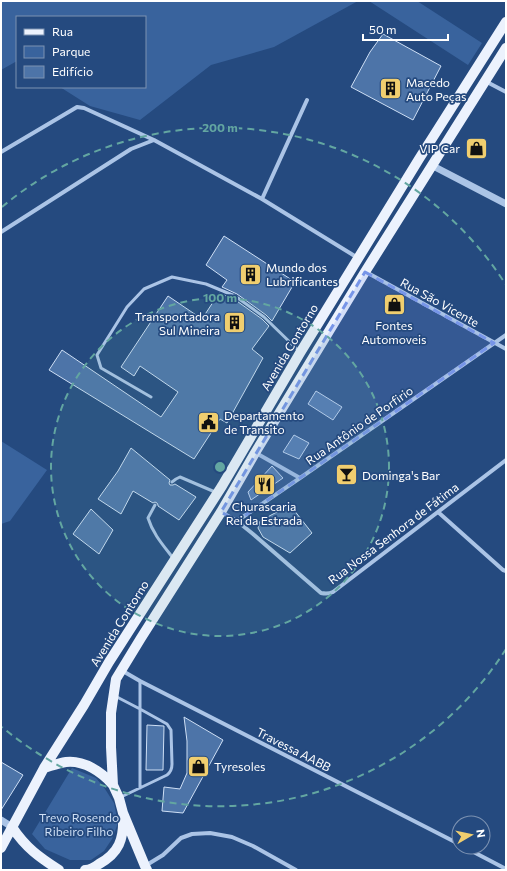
<svg xmlns="http://www.w3.org/2000/svg" width="507" height="871" font-family="Commissioner,sans-serif">
<style>
.green{fill:#39639d}
.building{fill:#4d74a8;stroke:#cedff5}
.lines{fill:none;stroke-linecap:round;stroke-linejoin:round}
.service{stroke:#abc4e6;stroke-width:3}
.minor{stroke:#abc4e6;stroke-width:4}
.tertiary{stroke:#abc4e6;stroke-width:7}
.primary{stroke:#ecf2fd;stroke-width:10}
.marked{fill:#7795e8;fill-opacity:0.2;stroke:#7795e8;stroke-width:3;stroke-dasharray:8 5;stroke-linejoin:round}
.ring{fill:none;stroke:#63a6a1;stroke-width:2;stroke-dasharray:7 5}
.labels{text-anchor:middle;dominant-baseline:central;stroke-width:3.5;stroke-linejoin:round;paint-order:stroke}
.poi-label{font-size:12px;fill:#fff;stroke:#254a7f;text-anchor:start}
.street-label{font-size:12px;fill:#fff;stroke:#254a7f}
.park-label{font-size:12px;fill:#cedff5;stroke:#254a7f}
.centre{fill:#63a6a1;stroke:#254a7f;stroke-width:2}
.ring-label{font-size:12px;text-anchor:middle;font-weight:bold;fill:#63a6a1;stroke:#254a7f;stroke-width:3.5;stroke-linejoin:round;paint-order:stroke}
</style>
<rect width="100%" height="100%" fill="#254a7f"/>
<path class="green" d="M 1,1 L 358,1 L 274,47 L 211,65 L 140,120 L 90,106 L 60,87 L 145,87 L 145,17 L 17,17 L 17,61 L 1,70 Z
M 369,1 L 417,1 L 482,43 L 468,65 Z
M 1,441 L 47,470 L 10,521 L 1,524 Z
M 72,768 L 96,778 L 105,789 L 114,803 L 118,823 L 112,839 L 104,851 L 91,860 L 70,860 L 45,849 L 32,834 Z"/>
<path class="building" d="M 383,34 L 441,66 L 413,120 L 351,87 L 370,52 Z
M 224,236 L 295,282 L 272,321 L 266,315 L 237,294 L 222,287 L 227,280 L 206,265 Z
M 219,293 L 234,299 L 262,319 L 269,326 L 252,349 L 263,358 L 227,423 L 220,419 L 194,459 L 49,370 L 62,350 L 161,417 L 178,392 L 140,366 L 134,376 L 121,367 L 168,296 L 202,319 Z
M 316,391 L 342,407 L 333,420 L 308,404 Z
M 294,435 L 309,443 L 299,459 L 283,452 Z
M 131,448 L 170,480 L 169,483 L 170,485 L 173,485 L 175,484 L 196,497 L 179,520 L 158,506 L 158,505 L 157,503 L 155,502 L 153,503 L 133,491 L 121,514 L 98,499 L 118,471 Z
M 272,466 L 283,478 L 251,500 L 248,492 Z
M 290,505 L 312,533 L 290,553 L 263,537 L 258,528 L 260,521 Z
M 91,509 L 113,530 L 99,554 L 73,534 Z
M 184,717 L 223,740 L 183,813 L 162,811 L 164,787 L 180,789 L 187,773 L 187,741 Z
M 147,725 L 164,726 L 163,770 L 146,770 Z
M 1,762 L 23,775 L 1,810 Z"/>
<g class="lines">
<path class="service" d="M 151,397 L 101,368 L 97,355 L 127,307 L 144,289 L 172,277 L 206,284 L 235,296 L 264,317 L 299,351
M 172,482 L 176,479 L 180,477 L 215,492
M 155,505 L 148,518 C 153,534 163,545 173,558
M 140,681 L 140,788
M 115,696 L 140,709 L 167,724 L 171,730 L 172,764 C 172,769 171,772 167,775 L 121,797"/>
<path class="minor" d="M 485,81 L 506,92
M 1,152 L 72,110 L 77,107 L 84,108 L 154,140 L 262,199 L 358,258
M 262,199 L 307,100
M 1,232 L 131,149 L 154,140
M 366,272 L 506,349
M 256,453 L 300,478
M 221,512 L 237,521 L 300,478 L 506,335
M 438,512 L 503,570 L 506,571
M 237,521 L 253,534 L 321,593 C 326,594 329,594 333,592 L 506,460
M 121,670 L 140,681 L 459,844
M 464,847 L 506,869
M 145,866 L 163,855 L 181,838 L 192,834 L 210,833 L 232,837 L 253,846 L 296,870"/>
<path class="tertiary" d="M 433,166 L 506,204
M 1,820 L 12,827"/>
<path class="primary" d="M 44,768 C 51,766 59,763 66,762 C 84,760 102,772 113,785
M 12,827 C 26,848 39,857 59,870
M 1,848 L 44,768 L 84,705 L 109,662 L 222,486 L 300,353 L 419,159 L 506,22
M 85,870 C 90,870 95,867 99,864 C 119,853 124,839 123,817
M 147,870 L 145,866 L 123,813 L 119,798 L 113,785 L 111,747 L 111,713 L 116,679 L 141,638 L 221,512 L 255,453 L 365,272 L 506,48"/>
</g>
<path class="marked" d="M 365,272 L 494,343 L 300,478 L 237,521 L 221,512 Z"/>
<circle cx="220" cy="467" r="169" fill="#63a6a1" fill-opacity=".12"/>
<g class="ring">
<circle cx="220" cy="467" r="169"/>
<path d="M506 649A339 339 0 0 1 2 727M2 207A339 339 0 0 1 506 285"/>
</g>
<defs>
<symbol id="building-square" viewBox="-11 -11 22 22"><rect x="-9" y="-9" width="18" height="18" rx="4" fill="#f0ce6f" stroke="#254a7f"/><path d="M-4-6H4V6H1V3H-1V6H-4ZM-2.5-4.3h1.7v1.8h-1.7ZM.8-4.3h1.7v1.8H.8ZM-2.5-1h1.7V.8h-1.7ZM.8-1h1.7V.8H.8Z" fill="#111"/></symbol>
<symbol id="shop-square" viewBox="-11 -11 22 22"><rect x="-9" y="-9" width="18" height="18" rx="4" fill="#f0ce6f" stroke="#254a7f"/><path d="M-5-2.5h2.3a2.7 3.5 0 0 1 5.4 0H5L5.5 6h-11ZM-1.5-2.5h3a1.5 2.3 0 0 0-3 0Z" fill="#111"/></symbol>
<symbol id="civic-square" viewBox="-11 -11 22 22"><rect x="-9" y="-9" width="18" height="18" rx="4" fill="#f0ce6f" stroke="#254a7f"/><path d="M-.6-6.5H3V-4.5H.6V-3L4-1V1h2V6H-6V1h2V-1L-.6-3ZM-1.2 2.5V6h2.4V2.5Z" fill="#111"/></symbol>
<symbol id="bar-square" viewBox="-11 -11 22 22"><rect x="-9" y="-9" width="18" height="18" rx="4" fill="#f0ce6f" stroke="#254a7f"/><path d="M-6-5H6L.8 .8V4.5H3.5V6h-7V4.5H-.8V.8Z" fill="#111"/></symbol>
<symbol id="restaurant-square" viewBox="-11 -11 22 22"><rect x="-9" y="-9" width="18" height="18" rx="4" fill="#f0ce6f" stroke="#254a7f"/><path d="M-5-6h1v4h1v-4h1v4h1v-4h1v5L-1.5 .5V6h-2V.5L-5-1ZM5-6V6H3V1.5H1.5Q1.5-4 5-6Z" fill="#111"/></symbol>
</defs>
<g fill-rule="evenodd">
<use href="#building-square" x="378" y="76" width="25" height="25"/>
<use href="#shop-square" x="464" y="136" width="25" height="25"/>
<use href="#building-square" x="238" y="262" width="25" height="25"/>
<use href="#shop-square" x="382" y="292" width="25" height="25"/>
<use href="#building-square" x="222" y="310" width="25" height="25"/>
<use href="#civic-square" x="196" y="410" width="25" height="25"/>
<use href="#bar-square" x="334" y="462" width="25" height="25"/>
<use href="#restaurant-square" x="252" y="472" width="25" height="25"/>
<use href="#shop-square" x="186" y="754" width="25" height="25"/>
</g>
<g class="labels">
<g class="poi-label">
<text x="406" y="82">Macedo<tspan x="406" dy="14">Auto Peças</tspan></text>
<text x="460" y="148" text-anchor="end">VIP Car</text>
<text x="266" y="267">Mundo dos<tspan x="266" dy="14">Lubrificantes</tspan></text>
<text x="220" y="316" text-anchor="end">Transportadora<tspan x="220" dy="14">Sul Mineira</tspan></text>
<text x="394" y="325" text-anchor="middle">Fontes<tspan x="394" dy="14">Automoveis</tspan></text>
<text x="224" y="415">Departamento<tspan x="224" dy="14">de Transito</tspan></text>
<text x="362" y="475">Dominga's Bar</text>
<text x="264" y="506" text-anchor="middle">Churascaria<tspan x="264" dy="14">Rei da Estrada</tspan></text>
<text x="214" y="766">Tyresoles</text>
</g>
<g class="street-label">
<text transform="translate(440 302) rotate(29)">Rua São Vicente</text>
<text transform="translate(289 347) rotate(-59)">Avenida Contorno</text>
<text transform="translate(359 425) rotate(-35)">Rua Antônio de Porfirio</text>
<text transform="translate(393 533) rotate(-37)">Rua Nossa Senhora de Fátima</text>
<text transform="translate(119 623) rotate(-58)">Avenida Contorno</text>
<text transform="translate(294 749) rotate(27)">Travessa AABB</text>
</g>
<g class="park-label">
<text x="79" y="817">Trevo Rosendo<tspan x="79" dy="14">Ribeiro Filho</tspan></text>
</g>
</g>
<circle cx="220" cy="467" r="6" class="centre"/>
<g class="ring-label">
<text x="220" y="132">200 m</text>
<text x="220" y="302">100 m</text>
</g>
<rect width="507" height="871" fill="none" stroke="#ffffff" stroke-width="4"/>
<rect x="16" y="16" width="130" height="72" fill="#254a7f" stroke="#7c92b2"/>
<rect x="24" y="29" width="20" height="6" fill="#ecf2fd" stroke="#7c92b2"/>
<text x="52" y="36" font-size="12" fill="#ffffff">Rua</text>
<rect x="24" y="46" width="20" height="12" fill="#39639d" stroke="#7c92b2"/>
<text x="52" y="56" font-size="12" fill="#ffffff">Parque</text>
<rect x="24" y="66" width="20" height="12" fill="#4d74a8" stroke="#7c92b2"/>
<text x="52" y="76" font-size="12" fill="#ffffff">Edifício</text>
<g transform="translate(471 835) rotate(81)"><circle r="19" fill="#254a7f" stroke="#7c92b2"/>
<path d="M0-3L7 15L0 10L-7 15Z" fill="#f0ce6f"/>
<text y="-6" font-size="11" font-weight="bold" text-anchor="middle" fill="#ffffff">N</text>
</g>
<path d="M363 34v6h85v-6" fill="none" stroke="#ffffff" stroke-width="2"/>
<text x="369" y="34" font-size="12" fill="#ffffff" stroke="#254a7f" stroke-width="3" paint-order="stroke">50 m</text>
</svg>
